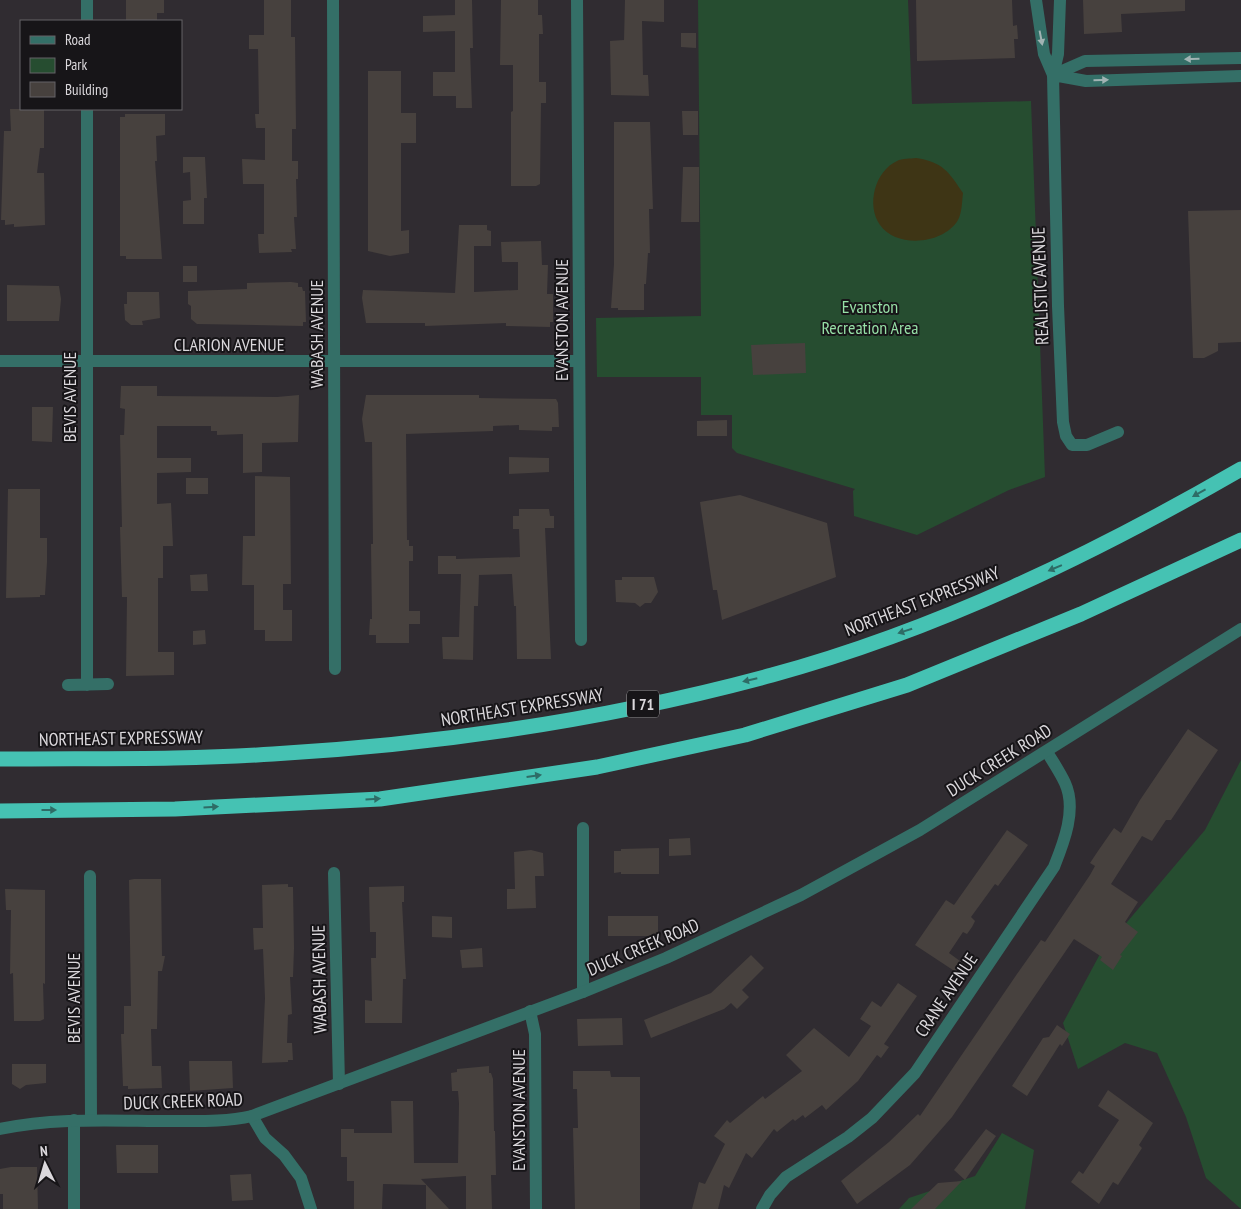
<svg xmlns="http://www.w3.org/2000/svg" width="1241" height="1209" font-family="'PT Sans Narrow',sans-serif">
<style>
.green{fill:#264d30}
.sand{fill:#3e3515}
.building{fill:#47413e}
.lines{fill:none;stroke-linecap:round;stroke-linejoin:round}
.minor{stroke:#346f67;stroke-width:12}
.tertiary{stroke:#346f67;stroke-width:12}
.motorway{stroke:#45c2b3;stroke-width:15}
.oneway{fill:#a1b3b3}
.oneway2{fill:#2e6c66}
.labels{text-anchor:middle;dominant-baseline:central;stroke-width:4;stroke-linejoin:round;paint-order:stroke}
.shield{fill:#171518;stroke:#a09ea1;stroke-width:1}
.shield-label{font-size:16px;font-weight:bold;fill:#dbd8dc}
.street-label{font-size:18px;fill:#dbd8dc;stroke:#171518}
.park-label{font-size:18px;fill:#96dfa6;stroke:#171518}
</style>
<rect width="100%" height="100%" fill="#302c31"/>
<path class="green" d="M 698,0 L 908,0 L 912,104 L 1031,101 L 1045,477 L 1009,490 L 917,535 L 854,516 L 853,491 L 855,489 L 737,453 L 732,448 L 732,415 L 701,415 L 701,377 L 597,377 L 596,318 L 701,316 Z
M 1241,760 L 1241,1209 L 1206,1178 L 1186,1117 L 1157,1053 L 1125,1043 L 1078,1069 L 1063,1023 L 1100,954 L 1205,830 Z
M 1002,1133 L 1034,1150 L 1025,1209 L 899,1209 L 909,1198 L 975,1176 Z"/>
<path class="sand" d="M 916,158 C 943,162 949,172 963,193 C 962,201 962,213 958,220 C 944,244 897,249 880,225 C 866,205 875,171 897,161 C 902,158 911,159 916,158 Z"/>
<path class="building" d="M 126,0 L 164,0 L 164,13 L 157,13 L 157,21 L 126,21 Z
M 264,0 L 291,0 L 291,37 L 295,37 L 296,129 L 292,129 L 292,161 L 298,161 L 298,179 L 296,179 L 297,217 L 294,217 L 296,249 L 291,249 L 292,252 L 259,253 L 258,234 L 264,234 L 264,184 L 243,184 L 242,159 L 265,160 L 265,128 L 256,128 L 255,114 L 259,114 L 258,49 L 249,49 L 249,35 L 264,35 Z
M 455,0 L 472,0 L 473,48 L 470,48 L 472,108 L 456,108 L 456,96 L 433,96 L 433,72 L 455,72 L 455,31 L 423,32 L 423,16 L 455,15 Z
M 501,0 L 538,0 L 538,15 L 542,15 L 543,34 L 539,34 L 539,82 L 546,82 L 546,103 L 541,103 L 540,184 L 536,186 L 511,186 L 511,112 L 513,111 L 513,65 L 500,65 Z
M 625,0 L 664,0 L 664,22 L 642,21 L 643,75 L 648,75 L 649,96 L 611,95 L 610,41 L 624,40 Z
M 916,0 L 1012,0 L 1013,26 L 1017,25 L 1018,39 L 1014,39 L 1015,58 L 917,61 Z
M 1083,0 L 1185,0 L 1185,11 L 1121,14 L 1122,32 L 1084,34 Z
M 681,33 L 696,33 L 696,48 L 681,47 Z
M 368,71 L 401,71 L 401,113 L 416,113 L 416,143 L 401,143 L 401,231 L 409,230 L 409,253 L 390,256 L 368,251 Z
M 10,109 L 44,109 L 44,148 L 40,148 L 37,173 L 44,173 L 45,225 L 14,227 L 14,224 L 5,225 L 5,220 L 1,220 L 4,131 L 11,131 Z
M 682,111 L 698,111 L 698,135 L 683,135 Z
M 125,114 L 165,114 L 165,135 L 156,136 L 157,161 L 155,161 L 162,259 L 126,259 L 126,256 L 120,256 L 120,117 L 125,117 Z
M 614,122 L 650,122 L 653,209 L 649,209 L 650,253 L 648,253 L 646,284 L 644,284 L 644,310 L 618,310 L 618,308 L 611,308 L 614,264 Z
M 183,157 L 205,157 L 207,198 L 204,198 L 204,224 L 183,224 L 183,201 L 191,200 L 190,172 L 183,173 Z
M 683,167 L 699,167 L 699,222 L 681,222 Z
M 1241,210 L 1241,342 L 1218,343 L 1218,351 L 1204,358 L 1193,358 L 1188,211 Z
M 459,225 L 487,225 L 487,230 L 491,231 L 491,246 L 474,246 L 474,292 L 518,290 L 518,262 L 502,262 L 501,242 L 541,241 L 542,265 L 548,265 L 547,294 L 553,294 L 553,322 L 550,322 L 550,327 L 506,326 L 506,323 L 425,326 L 425,323 L 366,323 L 362,298 L 363,290 L 455,293 Z
M 183,266 L 197,266 L 197,282 L 183,282 Z
M 291,282 L 298,283 L 298,287 L 302,287 L 303,291 L 305,291 L 306,322 L 303,322 L 303,326 L 197,324 L 191,319 L 191,306 L 188,304 L 188,291 L 247,289 L 247,283 Z
M 7,285 L 59,286 L 61,299 L 59,321 L 7,321 Z
M 127,292 L 159,292 L 160,318 L 142,321 L 143,325 L 131,325 L 125,320 L 124,304 L 127,304 Z
M 805,343 L 806,373 L 753,375 L 751,345 Z
M 121,386 L 157,386 L 157,396 L 277,397 L 299,395 L 298,442 L 262,443 L 262,472 L 243,473 L 243,434 L 217,435 L 217,431 L 211,431 L 211,426 L 157,426 L 157,458 L 191,458 L 191,472 L 157,473 L 157,504 L 171,503 L 173,546 L 163,546 L 163,578 L 158,578 L 158,652 L 174,652 L 174,675 L 126,676 L 127,597 L 122,597 L 120,527 L 122,527 L 120,435 L 124,435 L 125,409 L 120,408 Z
M 366,395 L 479,395 L 479,398 L 556,399 L 558,403 L 559,427 L 552,427 L 552,431 L 519,430 L 519,425 L 493,426 L 493,431 L 406,434 L 407,540 L 409,540 L 409,546 L 413,546 L 413,561 L 409,561 L 409,611 L 420,611 L 420,624 L 409,624 L 409,643 L 376,643 L 376,635 L 369,635 L 370,619 L 372,619 L 371,544 L 373,544 L 372,442 L 365,442 L 362,419 Z
M 32,407 L 53,407 L 52,442 L 32,441 Z
M 727,420 L 727,436 L 697,436 L 697,421 Z
M 509,457 L 549,458 L 549,472 L 509,474 Z
M 255,476 L 290,477 L 291,584 L 283,584 L 283,610 L 292,610 L 292,641 L 265,641 L 265,630 L 254,630 L 254,585 L 242,585 L 243,536 L 255,536 Z
M 186,478 L 208,478 L 208,494 L 186,494 Z
M 8,489 L 40,489 L 40,538 L 47,538 L 47,562 L 45,595 L 40,595 L 40,597 L 6,598 Z
M 740,495 L 827,523 L 836,577 L 722,620 L 717,590 L 713,590 L 700,502 Z
M 519,509 L 549,509 L 550,516 L 554,516 L 554,528 L 545,528 L 551,659 L 517,659 L 516,606 L 514,606 L 512,574 L 479,575 L 478,606 L 474,606 L 473,660 L 443,659 L 442,637 L 459,637 L 461,574 L 438,574 L 438,556 L 456,556 L 456,559 L 520,557 L 519,529 L 513,529 L 513,516 L 519,516 Z
M 207,574 L 208,591 L 191,591 L 190,575 Z
M 622,577 L 654,577 L 658,592 L 651,603 L 645,603 L 640,607 L 635,603 L 616,602 L 615,580 L 622,580 Z
M 205,630 L 206,644 L 193,645 L 193,631 Z
M 1188,729 L 1218,750 L 1171,820 L 1166,820 L 1152,841 L 1142,836 L 1111,884 L 1138,902 L 1125,922 L 1138,932 L 1120,955 L 1122,956 L 1113,970 L 1100,960 L 1102,957 L 1074,939 L 952,1117 L 910,1165 L 857,1204 L 841,1181 L 889,1142 L 918,1114 L 920,1116 L 1017,974 L 1041,940 L 1045,942 L 1090,875 L 1095,866 L 1090,863 L 1098,851 L 1114,828 L 1121,833 L 1140,800 Z
M 1007,830 L 1028,845 L 998,886 L 995,884 L 971,917 L 975,921 L 972,927 L 967,934 L 963,932 L 949,953 L 971,969 L 965,978 L 915,945 L 946,900 L 954,905 Z
M 690,838 L 691,855 L 669,856 L 669,839 Z
M 659,848 L 659,874 L 621,874 L 621,872 L 614,873 L 614,851 L 621,851 L 621,849 Z
M 531,850 L 543,853 L 544,876 L 535,876 L 536,908 L 507,909 L 507,889 L 515,889 L 514,852 Z
M 134,879 L 161,879 L 162,956 L 165,956 L 162,971 L 158,971 L 157,1029 L 151,1029 L 152,1066 L 161,1066 L 162,1088 L 128,1089 L 128,1086 L 123,1086 L 121,1034 L 124,1034 L 124,1006 L 131,1006 L 129,880 Z
M 288,884 L 288,887 L 293,887 L 294,948 L 293,977 L 290,977 L 292,1014 L 288,1015 L 287,1043 L 292,1043 L 293,1060 L 288,1060 L 288,1062 L 262,1063 L 265,998 L 263,949 L 254,950 L 253,928 L 263,928 L 262,885 Z
M 404,886 L 404,902 L 402,902 L 406,979 L 403,979 L 402,1023 L 365,1023 L 365,1000 L 372,1001 L 371,958 L 376,958 L 376,932 L 370,932 L 369,887 Z
M 5,889 L 45,890 L 45,984 L 43,983 L 44,1019 L 40,1021 L 14,1021 L 13,973 L 10,974 L 11,910 L 6,910 Z
M 432,916 L 452,917 L 452,938 L 432,937 Z
M 608,916 L 658,916 L 658,936 L 608,936 Z
M 482,948 L 483,967 L 462,968 L 460,950 Z
M 751,955 L 764,968 L 742,990 L 749,997 L 737,1009 L 731,1003 L 724,1009 L 651,1038 L 644,1020 L 711,993 Z
M 898,983 L 917,996 L 884,1044 L 889,1047 L 881,1058 L 877,1055 L 858,1081 L 826,1110 L 822,1105 L 805,1118 L 803,1115 L 795,1121 L 793,1119 L 777,1132 L 774,1129 L 752,1158 L 746,1153 L 729,1188 L 724,1185 L 718,1209 L 692,1209 L 699,1182 L 705,1184 L 725,1144 L 714,1136 L 727,1120 L 730,1123 L 763,1096 L 765,1099 L 802,1071 L 786,1055 L 814,1028 L 849,1057 L 871,1026 L 860,1019 L 872,1001 L 881,1007 Z
M 622,1018 L 623,1045 L 578,1046 L 577,1019 Z
M 1057,1025 L 1070,1034 L 1062,1046 L 1060,1044 L 1027,1096 L 1012,1086 L 1043,1038 L 1049,1037 Z
M 189,1061 L 232,1061 L 233,1088 L 190,1091 Z
M 12,1064 L 46,1064 L 46,1083 L 26,1085 L 20,1089 L 12,1084 Z
M 489,1066 L 489,1073 L 491,1073 L 493,1079 L 494,1131 L 495,1131 L 496,1175 L 491,1175 L 492,1209 L 466,1209 L 466,1176 L 421,1179 L 449,1209 L 426,1209 L 426,1185 L 383,1184 L 382,1209 L 354,1209 L 354,1181 L 347,1181 L 347,1157 L 341,1157 L 341,1129 L 354,1129 L 354,1133 L 392,1133 L 391,1101 L 413,1101 L 414,1163 L 458,1163 L 459,1103 L 458,1091 L 452,1091 L 451,1073 L 457,1072 L 457,1069 Z
M 573,1071 L 610,1071 L 611,1077 L 640,1077 L 640,1209 L 575,1209 L 573,1128 L 578,1128 L 577,1089 L 573,1089 Z
M 1108,1090 L 1153,1123 L 1139,1145 L 1142,1148 L 1118,1185 L 1113,1182 L 1099,1204 L 1071,1182 L 1079,1171 L 1083,1174 L 1119,1120 L 1098,1106 Z
M 986,1129 L 996,1136 L 965,1180 L 954,1170 Z
M 116,1145 L 158,1145 L 158,1173 L 117,1173 Z
M 11,1167 L 37,1167 L 38,1209 L 3,1209 L 3,1194 L 0,1194 L 0,1169 Z
M 251,1174 L 253,1200 L 232,1201 L 230,1175 Z
M 962,1181 L 935,1209 L 911,1209 L 938,1183 Z"/>
<g class="lines">
<path class="minor" d="M 87,0 L 87,21
M 333,0 L 335,669
M 577,0 L 581,640
M 1036,0 L 1044,54 L 1053,75
M 1060,0 L 1058,54 L 1053,75 L 1058,306 L 1063,422 L 1066,436 L 1072,445 L 1087,445 L 1118,432
M 1053,75 L 1085,61 L 1241,58
M 1053,75 L 1086,81 L 1241,76
M 87,109 L 87,685
M 0,361 L 578,361
M 68,685 L 108,684
M 583,828 L 583,992
M 334,873 L 339,1084
M 90,876 L 91,1120
M 530,1011 L 535,1034 L 536,1209
M 252,1116 L 265,1138 L 284,1155 L 301,1178 L 311,1209
M 74,1120 L 74,1209
M 762,1209 L 770,1195 L 786,1177 L 848,1137 L 872,1118 L 915,1073 L 1054,867 C 1064,842 1077,809 1065,783 C 1060,772 1053,762 1047,752"/>
<path class="tertiary" d="M 0,1129 C 57,1117 114,1121 172,1121 C 199,1121 226,1122 252,1116 L 583,992 L 666,958 L 801,895 L 920,830 L 1241,629"/>
<path class="motorway" d="M 0,759 C 91,758 182,760 273,754 C 441,744 610,719 772,675 C 937,630 1094,554 1241,469
M 0,811 L 175,809 L 380,799 L 597,767 L 745,735 L 907,685 L 1081,614 L 1241,540"/>
</g>
<defs><path id="oneway-solid" d="M-6-.8H1V-3.2L6.5 0L1 3.2V.8H-6Z" transform="scale(1.25)"/></defs>
<g class="oneway">
<use href="#oneway-solid" transform="translate(1041 38) rotate(79)"/>
<use href="#oneway-solid" transform="translate(1192 59) rotate(178)"/>
<use href="#oneway-solid" transform="translate(1101 80) rotate(-1)"/>
</g>
<g class="oneway2">
<use href="#oneway-solid" transform="translate(1199 493) rotate(151)"/>
<use href="#oneway-solid" transform="translate(1055 568) rotate(157)"/>
<use href="#oneway-solid" transform="translate(905 631) rotate(162)"/>
<use href="#oneway-solid" transform="translate(750 680) rotate(167)"/>
<use href="#oneway-solid" transform="translate(534 776) rotate(-8)"/>
<use href="#oneway-solid" transform="translate(373 799) rotate(-3)"/>
<use href="#oneway-solid" transform="translate(211 807) rotate(-3)"/>
<use href="#oneway-solid" transform="translate(49 810)"/>
</g>
<g class="labels">
<rect class="shield" x="627" y="690.5" width="32" height="27" rx="4"/>
<g class="shield-label">
<text x="643" y="704">I 71</text>
</g>
<g class="street-label">
<text transform="translate(1040 286) rotate(-92)">REALISTIC AVENUE</text>
<text transform="translate(561 320) rotate(-90)">EVANSTON AVENUE</text>
<text transform="translate(316 334) rotate(-90)">WABASH AVENUE</text>
<text x="229" y="344">CLARION AVENUE</text>
<text transform="translate(69 397) rotate(-90)">BEVIS AVENUE</text>
<text transform="translate(922 601) rotate(-21)">NORTHEAST EXPRESSWAY</text>
<text transform="translate(522 707) rotate(-9)">NORTHEAST EXPRESSWAY</text>
<text transform="translate(121 738) rotate(-1)">NORTHEAST EXPRESSWAY</text>
<text transform="translate(999 760) rotate(-32)">DUCK CREEK ROAD</text>
<text transform="translate(643 947) rotate(-23)">DUCK CREEK ROAD</text>
<text transform="translate(319 979) rotate(-91)">WABASH AVENUE</text>
<text transform="translate(946 995) rotate(-56)">CRANE AVENUE</text>
<text transform="translate(73 998) rotate(-90)">BEVIS AVENUE</text>
<text transform="translate(183 1101) rotate(-2)">DUCK CREEK ROAD</text>
<text transform="translate(518 1110) rotate(-90)">EVANSTON AVENUE</text>
</g>
<g class="park-label">
<text x="870" y="306">Evanston<tspan x="870" dy="21">Recreation Area</tspan></text>
</g>
</g>
<rect x="20" y="20" width="162" height="90" fill="#171518" stroke="#656366"/>
<rect x="30" y="36" width="25" height="8" fill="#346f67" stroke="#656366"/>
<text x="65" y="45" font-size="15" fill="#dbd8dc">Road</text>
<rect x="30" y="58" width="25" height="15" fill="#264d30" stroke="#656366"/>
<text x="65" y="70" font-size="15" fill="#dbd8dc">Park</text>
<rect x="30" y="82" width="25" height="15" fill="#47413e" stroke="#656366"/>
<text x="65" y="95" font-size="15" fill="#dbd8dc">Building</text>
<g transform="translate(45 1164) rotate(355)" stroke="#171518" stroke-width="4" paint-order="stroke">
<path d="M0-4L9 19L0 12L-9 19Z" fill="#dbd8dc"/>
<text y="-8" font-size="14" font-weight="bold" text-anchor="middle" fill="#dbd8dc">N</text>
</g>
</svg>
